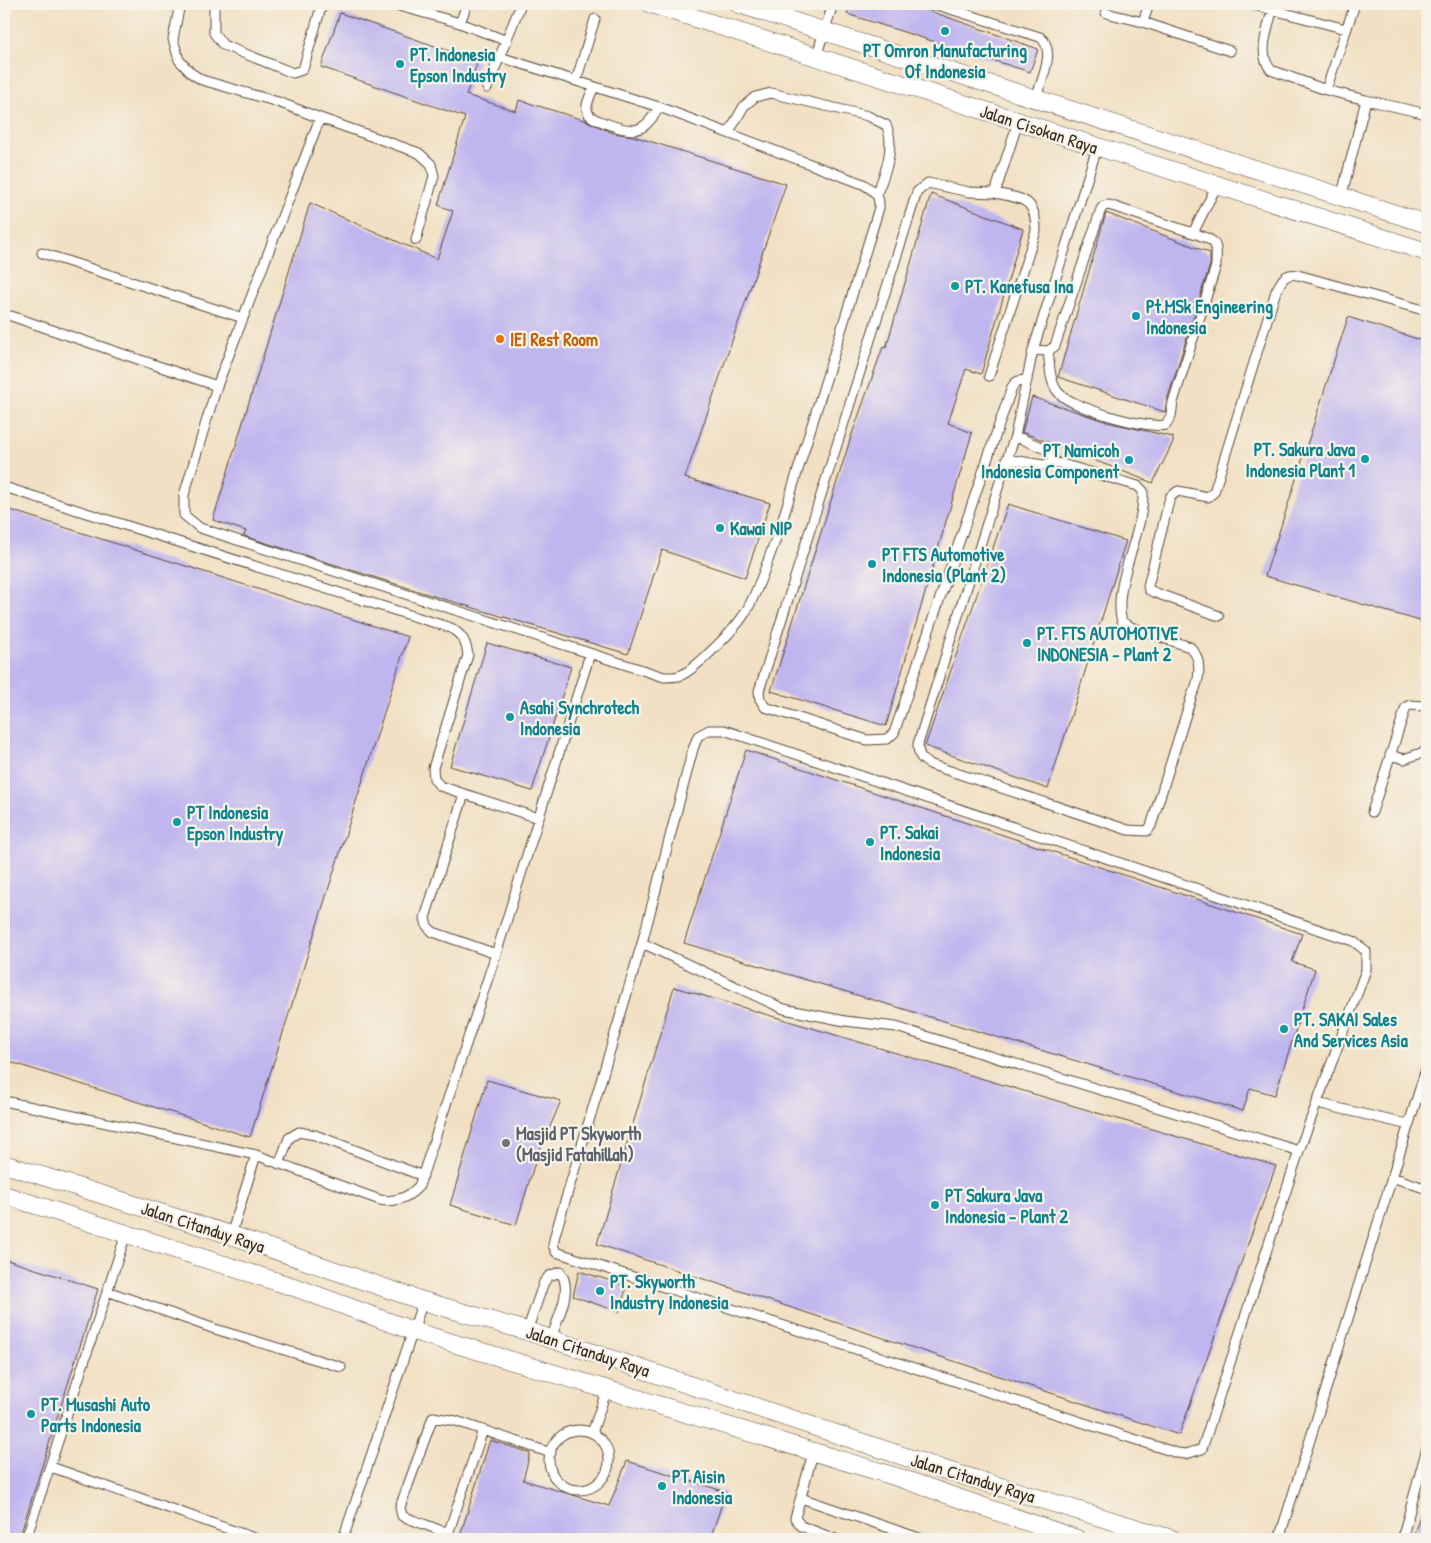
<svg xmlns="http://www.w3.org/2000/svg" width="1431" height="1543" font-family="'Patrick Hand',sans-serif">
<style>
.building{fill:#bfb5ef}
.lines{fill:none;stroke-linecap:round;stroke-linejoin:round}
.service-casing{stroke:#564537;stroke-width:11}
.minor-casing{stroke:#564537;stroke-width:19}
.service{stroke:#fff;stroke-width:9}
.minor{stroke:#fff;stroke-width:18}
.culture-dot{fill:#0f9aa8;stroke:#f7f3e8;stroke-width:2}
.food-dot{fill:#e8710a;stroke:#f7f3e8;stroke-width:2}
.worship-dot{fill:#6b7280;stroke:#f7f3e8;stroke-width:2}
.labels{text-anchor:middle;dominant-baseline:central;stroke-width:4.5;stroke-linejoin:round;paint-order:stroke}
.culture-label{font-size:18px;font-weight:bold;fill:#0d838f;stroke:#f7f3e8;text-anchor:start}
.street-label{font-size:18px;fill:#3b2a1e;stroke:#f7f3e8}
.food-label{font-size:18px;font-weight:bold;fill:#c56008;stroke:#f7f3e8;text-anchor:start}
.worship-label{font-size:18px;font-weight:bold;fill:#5b616d;stroke:#f7f3e8;text-anchor:start}
</style>
<rect width="100%" height="100%" fill="#f7f3e8"/>
<filter id="ink" filterUnits="userSpaceOnUse"><feTurbulence type="fractalNoise" baseFrequency=".02" numOctaves="2"/><feDisplacementMap in="SourceGraphic" scale="10" xChannelSelector="R" yChannelSelector="G"/><feConvolveMatrix kernelMatrix="1 2 1 2 8 2 1 2 1" color-interpolation-filters="sRGB"/></filter>
<filter id="wash" filterUnits="userSpaceOnUse"><feTurbulence type="fractalNoise" baseFrequency=".0096" numOctaves="4" result="noise"/><feDisplacementMap in="SourceGraphic" scale="20" xChannelSelector="R" yChannelSelector="G"/><feGaussianBlur stdDeviation="1.12" result="paint"/><feColorMatrix in="noise" values="0 0 0 0 0 0 0 0 0 0 0 0 0 0 0 0 0 1.4 0 .05"/><feComposite in="paint" operator="in"/></filter>
<g filter="url(#wash)">
<rect width="100%" height="100%" fill="#f1e0c3"/>
<g id="blocks">
<path class="building" d="M 850,4 L 910,4 L 1038,49 L 1030,72 L 847,14 Z
M 340,13 L 478,61 L 466,95 L 516,111 L 519,100 L 587,121 L 613,133 L 633,136 L 786,184 L 685,478 L 770,503 L 745,578 L 662,550 L 628,654 L 437,597 L 244,536 L 246,531 L 213,520 L 310,203 L 437,259 L 453,211 L 438,205 L 465,117 L 321,67 Z
M 931,194 L 1023,229 L 981,374 L 966,369 L 948,423 L 972,433 L 886,726 L 771,691 L 851,437 L 883,347 L 886,348 Z
M 1106,213 L 1210,253 L 1210,265 L 1167,400 L 1165,412 L 1058,377 Z
M 1348,317 L 1427,342 L 1427,623 L 1265,576 Z
M 1032,397 L 1107,422 L 1173,437 L 1173,442 L 1153,483 L 1022,432 Z
M 1008,504 L 1126,541 L 1048,789 L 925,746 Z
M 4,508 L 408,637 L 250,1137 L 4,1060 Z
M 487,643 L 571,667 L 532,791 L 450,766 Z
M 746,750 L 1302,934 L 1292,962 L 1315,969 L 1275,1095 L 1250,1088 L 1243,1111 L 684,943 Z
M 674,987 L 1276,1166 L 1179,1435 L 597,1244 Z
M 487,1080 L 561,1101 L 536,1159 L 516,1225 L 450,1205 Z
M 4,1259 L 98,1289 L 19,1539 L 4,1539 Z
M 579,1271 L 627,1286 L 619,1312 L 573,1296 Z
M 490,1440 L 530,1453 L 523,1480 L 609,1506 L 627,1461 L 726,1492 L 710,1539 L 459,1539 Z
M 1425,1502 L 1427,1502 L 1427,1539 L 1412,1539 Z"/>
</g>
</g>
<g filter="url(#ink)">
<use href="#blocks" fill-opacity="0" stroke="#564537" stroke-width="1"/>
<g class="lines">
<defs>
<path id="service" d="M 180,4 L 173,39 L 179,60 L 191,73 L 202,80 L 278,102 L 320,118
M 214,4 L 214,33 L 223,45 L 293,73 L 302,70 L 304,66 L 322,4
M 392,4 L 460,23 L 507,41
M 934,4 L 1040,37 C 1057,50 1041,81 1036,98
M 1250,4 L 1346,29
M 1272,11 C 1268,29 1257,54 1271,70 L 1326,90 L 1366,100 L 1342,194
M 1106,13 L 1143,22 L 1149,4
M 1143,22 L 1230,51
M 460,23 L 467,4
M 816,57 L 833,4
M 576,81 L 595,19
M 594,87 C 591,95 584,105 588,113 C 591,119 600,121 605,123 C 634,134 644,134 659,107
M 487,88 L 521,4
M 1326,90 L 1355,4
M 1366,100 L 1427,114
M 1018,122 L 995,193 L 969,192 L 928,183 L 917,192 L 759,691 L 760,699 L 765,707 L 867,740 L 887,739 L 894,733 L 1012,387 C 1016,380 1020,380 1027,381
M 729,132 L 744,106 L 755,97 L 771,93 L 868,116 L 886,125 C 896,146 885,174 877,193
M 416,240 L 434,176 L 431,164 L 419,153 L 320,118 L 217,386 L 184,495 L 184,515 L 200,528 L 664,677 C 669,677 675,677 679,676 C 693,672 737,627 745,613 C 759,591 770,553 780,528 L 879,208 C 880,194 874,191 863,184 L 659,107 L 500,57
M 42,253 L 243,318
M 11,316 L 217,386
M 1033,350 L 1048,351 L 1055,346 L 1101,209 L 1104,206 L 1109,205 L 1193,233 L 1217,185
M 1048,351 C 1050,364 1049,381 1058,392 C 1071,408 1146,429 1166,425 L 1171,416 L 1173,402 L 1216,266 C 1217,241 1217,241 1193,233
M 989,376 L 1036,231 C 1036,198 1023,199 995,193
M 1015,436 L 1048,450 L 1055,462
M 1007,459 L 1043,465 L 1055,462 L 1138,486 L 1143,491 C 1145,532 1111,586 1122,622 L 1131,627 L 1190,647 C 1203,659 1200,681 1192,695 L 1151,826 L 1147,831 L 1128,830 L 932,765 C 922,760 918,757 918,744 L 1007,459 L 1015,436 L 1033,350 L 1097,148
M 4,487 L 451,628 C 462,635 466,641 468,655 L 433,768 L 434,779 L 440,786 L 538,818
M 1219,616 L 1156,593 L 1149,590 L 1148,586 L 1170,497 L 1178,491 L 1208,497 L 1214,492 L 1276,291 C 1282,280 1285,272 1298,275 L 1427,311
M 709,730 L 724,730 L 1353,941 L 1366,951 L 1366,970 L 1299,1151 L 1202,1449 L 1186,1454 L 1177,1453 L 556,1252 L 553,1245 L 555,1235 L 642,943 L 693,749 L 698,736 Z
M 1390,755 L 1404,759 L 1427,751
M 464,794 L 425,918 L 427,926 L 433,932 L 496,954
M 1372,812 L 1406,707 L 1410,705 L 1425,706
M 642,943 L 784,1009 L 845,1021 L 896,1027 L 1299,1151
M 4,1101 L 256,1155
M 1317,1103 L 1409,1125
M 279,1164 L 289,1138 L 299,1132 L 315,1135 L 423,1176
M 1392,1177 L 1427,1189
M 231,1235 L 256,1155 L 380,1200 C 396,1203 408,1198 419,1186 L 496,954 L 590,654
M 107,1291 L 215,1329 L 341,1367
M 527,1331 L 544,1282 L 549,1276 L 560,1272
M 551,1339 C 557,1319 574,1289 560,1272
M 483,1430 L 449,1531 L 442,1531 L 402,1516 L 400,1507 L 433,1417 L 456,1421 L 551,1453
M549 1460a30 30 0 1 1 60 0a30 30 0 1 1-60 0Z
M 592,1433 L 607,1389
M 813,1453 L 795,1518 L 801,1526 L 835,1539
M 51,1467 L 257,1539
M 801,1498 L 922,1539
M 26,1539 L 126,1234
M 343,1539 L 423,1301
M 1279,1539 L 1427,1066
M 1402,1539 L 1427,1448"/>
<path id="minor" d="M 651,4 L 1427,252
M 739,4 L 1427,224
M 4,1164 L 231,1235 L 423,1301 L 527,1331 L 945,1470 L 1172,1539
M 4,1195 L 297,1288 L 413,1331 L 897,1477 L 1077,1539"/>
</defs>
<use href="#service" class="service-casing"/>
<use href="#minor" class="minor-casing"/>
<use href="#service" class="service"/>
<use href="#minor" class="minor"/>
</g>
</g>
<g class="culture-dot">
<circle cx="945" cy="31" r="5"/>
<circle cx="400" cy="64" r="5"/>
<circle cx="955" cy="286" r="5"/>
<circle cx="1136" cy="316" r="5"/>
<circle cx="1365" cy="459" r="5"/>
<circle cx="1129" cy="460" r="5"/>
<circle cx="720" cy="528" r="5"/>
<circle cx="872" cy="564" r="5"/>
<circle cx="1027" cy="643" r="5"/>
<circle cx="510" cy="717" r="5"/>
<circle cx="177" cy="822" r="5"/>
<circle cx="870" cy="842" r="5"/>
<circle cx="1284" cy="1029" r="5"/>
<circle cx="935" cy="1205" r="5"/>
<circle cx="600" cy="1291" r="5"/>
<circle cx="31" cy="1414" r="5"/>
<circle cx="662" cy="1486" r="5"/>
</g>
<circle class="food-dot" cx="500" cy="339" r="5"/>
<circle class="worship-dot" cx="506" cy="1143" r="5"/>
<g class="labels">
<g class="culture-label">
<text x="945" y="50" text-anchor="middle">PT Omron Manufacturing<tspan x="945" dy="21">Of Indonesia</tspan></text>
<text x="410" y="54">PT. Indonesia<tspan x="410" dy="21">Epson Industry</tspan></text>
<text x="965" y="286">PT. Kanefusa Ina</text>
<text x="1146" y="306">Pt.MSk Engineering<tspan x="1146" dy="21">Indonesia</tspan></text>
<text x="1355" y="449" text-anchor="end">PT. Sakura Java<tspan x="1355" dy="21">Indonesia Plant 1</tspan></text>
<text x="1119" y="450" text-anchor="end">PT Namicoh<tspan x="1119" dy="21">Indonesia Component</tspan></text>
<text x="730" y="528">Kawai NIP</text>
<text x="882" y="554">PT FTS Automotive<tspan x="882" dy="21">Indonesia (Plant 2)</tspan></text>
<text x="1037" y="633">PT. FTS AUTOMOTIVE<tspan x="1037" dy="21">INDONESIA - Plant 2</tspan></text>
<text x="520" y="707">Asahi Synchrotech<tspan x="520" dy="21">Indonesia</tspan></text>
<text x="187" y="812">PT Indonesia<tspan x="187" dy="21">Epson Industry</tspan></text>
<text x="880" y="832">PT. Sakai<tspan x="880" dy="21">Indonesia</tspan></text>
<text x="1294" y="1019">PT. SAKAI Sales<tspan x="1294" dy="21">And Services Asia</tspan></text>
<text x="945" y="1195">PT Sakura Java<tspan x="945" dy="21">Indonesia - Plant 2</tspan></text>
<text x="610" y="1281">PT. Skyworth<tspan x="610" dy="21">Industry Indonesia</tspan></text>
<text x="41" y="1404">PT. Musashi Auto<tspan x="41" dy="21">Parts Indonesia</tspan></text>
<text x="672" y="1476">PT Aisin<tspan x="672" dy="21">Indonesia</tspan></text>
</g>
<g class="street-label">
<text transform="translate(1039 129) rotate(18)">Jalan Cisokan Raya</text>
<text transform="translate(203 1227) rotate(18)">Jalan Citanduy Raya</text>
<text transform="translate(588 1351) rotate(18)">Jalan Citanduy Raya</text>
<text transform="translate(973 1478) rotate(17)">Jalan Citanduy Raya</text>
</g>
<g class="food-label">
<text x="510" y="339">IEI Rest Room</text>
</g>
<g class="worship-label">
<text x="516" y="1133">Masjid PT Skyworth<tspan x="516" dy="21">(Masjid Fatahillah)</tspan></text>
</g>
</g>
<rect width="1431" height="1543" fill="none" stroke="#f7f3e8" stroke-width="20"/>
</svg>
